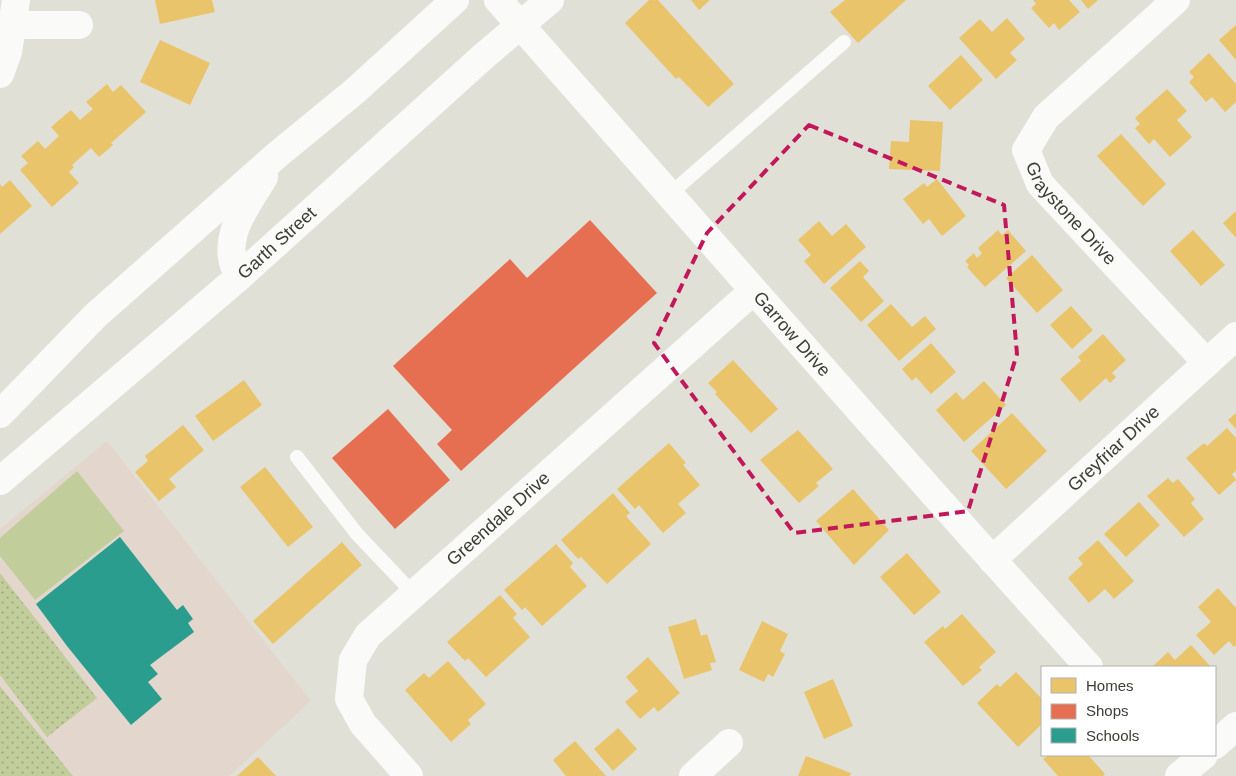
<svg xmlns="http://www.w3.org/2000/svg" width="1236" height="776" font-family="Helvetica,sans-serif">
<style>
.education{fill:#e3d6cc}
.grass{fill:url(#grass-dots)}
.park{fill:#c2cd9c}
.homes{fill:#e9c46a}
.shops{fill:#e76f51}
.schools{fill:#2a9d8f}
.lines{fill:none;stroke-linecap:round;stroke-linejoin:round}
.lane{stroke:#fafaf9;stroke-width:14}
.street{stroke:#fafaf9;stroke-width:28}
.secondary{stroke:#fafaf9;stroke-width:28}
.marked{fill:none;stroke:#c2185b;stroke-width:4;stroke-dasharray:10 6;stroke-linejoin:round}
.labels{text-anchor:middle;dominant-baseline:central;stroke-width:5;stroke-linejoin:round;paint-order:stroke}
.street-label{font-size:18px;fill:#3c3b34;stroke:#fff}
</style>
<defs>
<pattern id="grass-dots" width="8" height="8" patternUnits="userSpaceOnUse" patternTransform="scale(1.25)"><rect width="8" height="8" fill="#c2cd9c"/><path d="M2 2h.1M6 6h.1" fill="none" stroke="#9fa880" stroke-width="1.8" stroke-linecap="round"/></pattern>
</defs>
<rect width="100%" height="100%" fill="#e1e0d6"/>
<path class="education" d="M 107,441 L 311,701 L 229,776 L 73,776 L 0,686 L 0,529 Z"/>
<path class="grass" d="M 0,573 L 97,698 L 47,737 L 0,675 Z
M 0,686 L 73,776 L 0,776 Z"/>
<path class="park" d="M 77,471 L 124,531 L 35,600 L 0,556 L 0,538 Z"/>
<path class="homes" d="M 155,0 L 212,0 L 215,12 L 160,24 Z
M 649,0 L 658,0 L 734,84 L 708,107 L 679,77 L 676,79 L 625,23 Z
M 691,0 L 710,0 L 699,10 Z
M 845,0 L 906,0 L 858,43 L 830,12 Z
M 1033,0 L 1069,0 L 1080,12 L 1059,30 L 1054,23 L 1049,28 L 1031,8 L 1036,4 Z
M 1081,0 L 1098,0 L 1088,9 Z
M 1007,18 L 1025,39 L 1010,53 L 1017,60 L 996,79 L 959,38 L 980,19 L 992,32 Z
M 1236,25 L 1236,60 L 1219,40 Z
M 160,40 L 210,63 L 190,105 L 140,82 Z
M 1209,53 L 1236,84 L 1236,102 L 1225,112 L 1212,97 L 1206,102 L 1189,82 L 1194,77 L 1189,72 Z
M 961,55 L 983,80 L 950,110 L 928,86 Z
M 107,84 L 113,92 L 121,85 L 146,112 L 111,143 L 113,145 L 99,157 L 91,148 L 72,165 L 74,167 L 69,172 L 79,183 L 52,207 L 20,170 L 28,163 L 21,156 L 38,141 L 45,149 L 59,136 L 51,127 L 71,110 L 80,120 L 93,109 L 86,102 Z
M 1167,89 L 1187,111 L 1177,120 L 1192,137 L 1170,157 L 1154,139 L 1149,144 L 1135,128 L 1140,124 L 1135,118 Z
M 910,120 L 943,122 L 940,171 L 889,169 L 891,141 L 909,142 Z
M 1121,134 L 1166,184 L 1143,206 L 1097,156 Z
M 937,179 L 966,216 L 942,236 L 929,219 L 923,224 L 903,199 L 924,183 L 927,187 Z
M 10,180 L 32,206 L 0,234 L 0,184 L 2,187 Z
M 1236,211 L 1236,238 L 1223,223 Z
M 819,221 L 832,236 L 846,224 L 866,247 L 824,284 L 804,261 L 811,255 L 798,240 Z
M 998,230 L 1002,235 L 1008,230 L 1026,251 L 985,287 L 967,267 L 969,265 L 965,261 L 974,253 L 977,258 L 982,253 L 978,248 Z
M 1193,230 L 1225,265 L 1201,286 L 1170,251 Z
M 1032,255 L 1063,290 L 1037,313 L 1006,278 Z
M 860,261 L 869,271 L 863,277 L 884,301 L 861,322 L 830,288 Z
M 891,304 L 912,327 L 925,316 L 936,329 L 899,361 L 867,325 Z
M 1071,306 L 1093,330 L 1072,349 L 1050,325 Z
M 1103,334 L 1126,360 L 1112,373 L 1116,377 L 1110,383 L 1106,378 L 1080,402 L 1060,379 L 1081,361 L 1078,357 Z
M 931,343 L 956,372 L 931,394 L 916,377 L 912,381 L 902,369 Z
M 733,360 L 778,409 L 751,433 L 715,394 L 717,392 L 708,383 Z
M 244,380 L 262,405 L 213,441 L 195,416 Z
M 984,381 L 1006,405 L 964,442 L 936,410 L 956,392 L 963,400 Z
M 1012,413 L 1047,451 L 1006,489 L 971,451 Z
M 1236,413 L 1236,429 L 1228,420 Z
M 183,425 L 204,450 L 169,479 L 176,487 L 159,501 L 135,472 L 148,461 L 145,456 Z
M 1227,428 L 1236,438 L 1236,471 L 1232,474 L 1236,480 L 1219,495 L 1186,458 L 1204,443 L 1207,446 Z
M 798,430 L 833,469 L 816,483 L 819,486 L 799,503 L 760,460 Z
M 669,443 L 686,463 L 683,465 L 700,485 L 678,504 L 686,513 L 663,533 L 639,505 L 635,509 L 617,489 Z
M 265,467 L 313,527 L 288,547 L 240,487 Z
M 1168,478 L 1173,483 L 1178,479 L 1195,499 L 1191,503 L 1204,519 L 1184,537 L 1147,496 Z
M 853,489 L 889,530 L 854,565 L 816,521 Z
M 613,493 L 630,513 L 626,516 L 651,544 L 607,584 L 581,557 L 578,559 L 561,540 Z
M 1139,502 L 1160,525 L 1126,557 L 1104,534 Z
M 1098,540 L 1134,581 L 1114,599 L 1105,589 L 1089,603 L 1068,578 L 1083,564 L 1078,558 Z
M 342,542 L 362,565 L 273,644 L 253,621 Z
M 556,544 L 573,563 L 570,567 L 587,586 L 542,626 L 525,607 L 522,610 L 504,590 Z
M 907,553 L 941,592 L 914,615 L 880,577 Z
M 1218,588 L 1236,608 L 1236,645 L 1234,647 L 1229,641 L 1214,655 L 1196,635 L 1211,622 L 1198,607 Z
M 500,595 L 517,614 L 513,618 L 530,637 L 486,677 L 468,658 L 465,661 L 447,642 Z
M 962,614 L 996,652 L 979,667 L 982,670 L 963,686 L 924,642 L 943,626 L 945,629 Z
M 696,619 L 701,636 L 707,634 L 716,662 L 710,663 L 712,670 L 684,679 L 668,627 Z
M 762,621 L 788,634 L 780,651 L 785,654 L 773,677 L 768,674 L 764,682 L 739,670 Z
M 1191,645 L 1211,667 L 1152,667 L 1168,652 L 1175,660 Z
M 648,657 L 680,693 L 658,712 L 654,707 L 640,719 L 625,702 L 638,691 L 626,677 Z
M 448,661 L 486,704 L 468,720 L 471,724 L 451,742 L 405,690 L 424,673 L 429,678 Z
M 1016,672 L 1042,699 L 1042,724 L 1018,747 L 977,703 L 997,684 L 1000,687 Z
M 833,679 L 853,726 L 824,739 L 804,692 Z
M 618,728 L 637,749 L 613,771 L 594,749 Z
M 575,741 L 606,776 L 566,776 L 553,760 Z
M 1049,755 L 1088,755 L 1105,774 L 1103,776 L 1058,776 L 1043,759 Z
M 806,756 L 851,773 L 850,776 L 798,776 Z
M 258,757 L 276,776 L 237,776 Z"/>
<path class="shops" d="M 590,220 L 657,293 L 461,471 L 437,444 L 452,430 L 393,366 L 510,259 L 527,278 Z
M 388,409 L 450,480 L 395,529 L 332,458 Z"/>
<path class="schools" d="M 120,537 L 177,610 L 183,605 L 193,619 L 188,623 L 194,632 L 150,665 L 158,674 L 148,682 L 162,699 L 131,725 L 67,646 L 36,604 Z"/>
<g class="lines">
<path class="lane" d="M 670,194 L 844,42
M 297,457 L 357,534 L 414,594"/>
<g class="street">
<path id="s1" d="M 498,0 C 695,222 889,447 1089,667"/>
<path id="s2" d="M 1176,0 L 1046,117 L 1026,150 L 1040,184 L 1207,363"/>
<path d="M 12,25 L 79,25"/>
<path d="M 0,74 L 8,52 L 16,0"/>
<path id="s3" d="M 992,560 L 1236,336"/>
<path d="M 1215,745 L 1236,726"/>
<path id="s4" d="M 409,776 L 363,724 L 349,699 L 353,660 L 368,635 L 753,291"/>
<path d="M 693,776 L 729,743"/>
<path d="M 1179,776 L 1204,755"/>
</g>
<g class="secondary">
<path d="M 239,277 C 218,240 245,209 264,177"/>
<path d="M 0,414 L 95,316 L 277,155 L 355,91 L 455,0"/>
<path id="s5" d="M 0,481 L 239,277 L 485,55 L 550,0"/>
</g>
</g>
<path class="marked" d="M 809,125 L 1004,205 L 1017,354 L 968,511 L 794,533 L 654,343 L 707,233 Z"/>
<g class="labels">
<g class="street-label">
<text stroke="none"><textPath href="#s2" startOffset="292">Graystone Drive</textPath></text>
<text stroke="none"><textPath href="#s5" startOffset="365">Garth Street</textPath></text>
<text stroke="none"><textPath href="#s1" startOffset="445">Garrow Drive</textPath></text>
<text stroke="none"><textPath href="#s3" startOffset="165">Greyfriar Drive</textPath></text>
<text stroke="none"><textPath href="#s4" startOffset="341">Greendale Drive</textPath></text>
</g>
</g>
<rect x="1041" y="666" width="175" height="90" fill="#ffffff" stroke="#b1b1ae"/>
<rect x="1051" y="678" width="25" height="15" fill="#e9c46a" stroke="#b1b1ae"/>
<text x="1086" y="691" font-size="15" fill="#3c3b34">Homes</text>
<rect x="1051" y="704" width="25" height="15" fill="#e76f51" stroke="#b1b1ae"/>
<text x="1086" y="716" font-size="15" fill="#3c3b34">Shops</text>
<rect x="1051" y="728" width="25" height="15" fill="#2a9d8f" stroke="#b1b1ae"/>
<text x="1086" y="741" font-size="15" fill="#3c3b34">Schools</text>
</svg>
